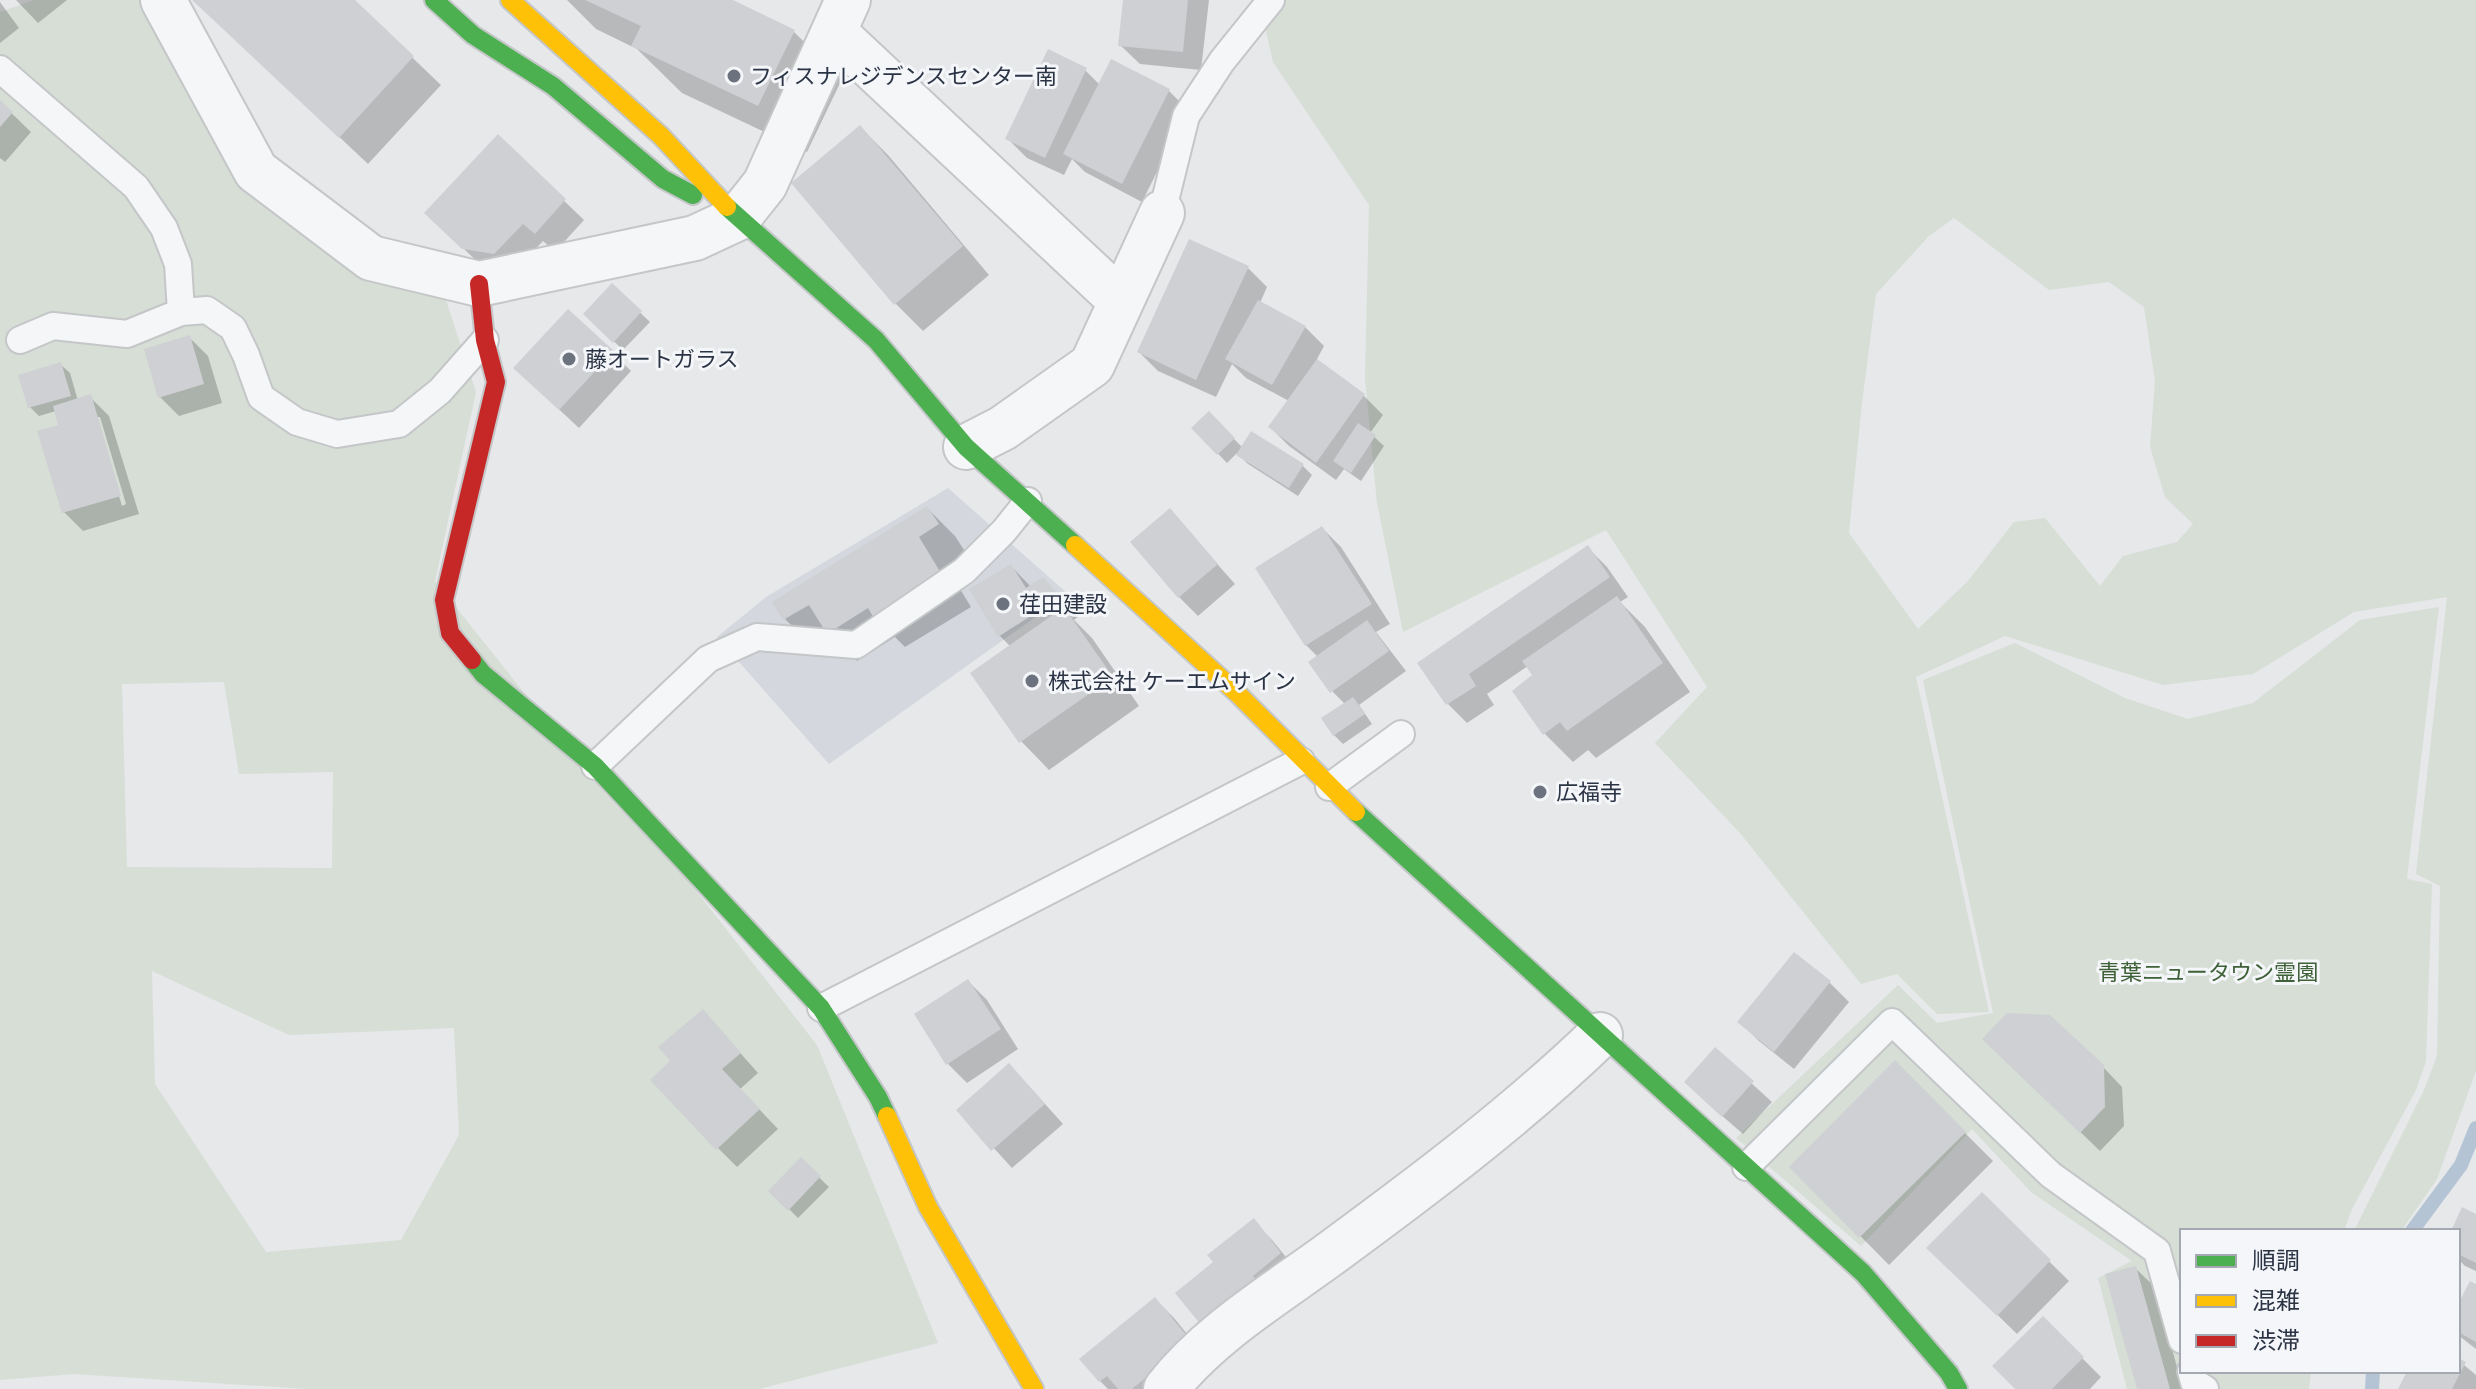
<svg xmlns="http://www.w3.org/2000/svg" width="2476" height="1389" font-family="'PT Sans','Noto Sans JP',sans-serif">
<style>
.built{fill:#d4d7dd}
.green{fill:#d6ded6;fill-rule:evenodd}
.shadow{fill:#0003;fill-rule:evenodd}
.lines{fill:none;stroke-linecap:round;stroke-linejoin:round}
.stream{stroke:#b4c4d5;stroke-width:14}
.building{fill:#ced0d3}
.lane-casing{stroke:#c4c6c8;stroke-width:30}
.street-casing{stroke:#c4c6c8;stroke-width:48}
.fast-casing{stroke:#c4c6c8;stroke-width:22}
.slow-casing{stroke:#c4c6c8;stroke-width:22}
.jam-casing{stroke:#c4c6c8;stroke-width:22}
.lane{stroke:#f5f6f7;stroke-width:26}
.street{stroke:#f5f6f7;stroke-width:44}
.fast{stroke:#4caf50;stroke-width:18}
.slow{stroke:#ffc107;stroke-width:18}
.jam{stroke:#c62828;stroke-width:18}
.poi-dot{fill:#6c737f;stroke:#f4f6f9;stroke-width:3}
.labels{text-anchor:middle;dominant-baseline:central;stroke-width:6;stroke-linejoin:round;paint-order:stroke}
.poi-label{font-size:22px;fill:#2b3445;stroke:#f4f6f9;text-anchor:start}
.park-label{font-size:22px;fill:#3f6138;stroke:#f4f6f9}
</style>
<rect width="100%" height="100%" fill="#e6e8ea"/>
<path class="built" d="M 948,488 L 1068,594 L 829,764 L 717,637 L 766,597 Z"/>
<path class="green" d="M 34,0 L 157,0 L 228,137 L 444,294 L 476,392 L 435,581 L 605,794 L 679,869 L 817,1045 L 938,1343 L 759,1389 L 307,1389 L 74,1374 L 0,1380 L 0,12 ZM 224,682 L 239,774 L 333,772 L 332,868 L 127,867 L 122,684 ZM 152,971 L 289,1035 L 454,1028 L 459,1135 L 401,1240 L 266,1252 L 155,1084 Z
M 1259,0 L 2476,0 L 2476,1071 L 2437,1179 L 2401,1231 L 2354,1231 L 2424,1090 L 2437,1056 L 2440,886 L 2416,874 L 2447,597 L 2354,612 L 2253,674 L 2163,685 L 2005,636 L 1916,677 L 1989,1012 L 1937,1014 L 1897,974 L 1861,984 L 1740,833 L 1655,743 L 1707,687 L 1606,530 L 1403,632 L 1377,503 L 1365,379 L 1369,205 L 1273,62 ZM 1954,218 L 2049,290 L 2109,282 L 2144,307 L 2155,381 L 2150,447 L 2165,497 L 2193,524 L 2177,542 L 2123,556 L 2100,586 L 2045,518 L 2014,522 L 1968,581 L 1918,629 L 1849,533 L 1862,403 L 1876,294 L 1929,236 Z
M 2439,607 L 2407,879 L 2432,884 L 2426,1061 L 2416,1090 L 2352,1209 L 2344,1231 L 2182,1231 L 2182,1371 L 2311,1371 L 2309,1389 L 2127,1389 L 2098,1278 L 2132,1261 L 2031,1192 L 1972,1129 L 1861,1246 L 1736,1138 L 1898,985 L 1937,1023 L 1993,1013 L 1923,680 L 2015,643 L 2125,698 L 2188,719 L 2253,703 L 2360,620 Z"/>
<path class="shadow" d="M 16,0 L 67,0 L 38,23 Z
M 194,0 L 352,0 L 441,85 L 368,164 Z
M 567,0 L 729,0 L 793,31 L 842,79 L 807,152 L 682,93 L 637,49 L 596,29 Z
M 1125,0 L 1209,0 L 1201,70 L 1140,64 L 1120,45 Z
M 0,2 L 19,28 L 0,43 Z
M 1085,70 L 1100,85 L 1169,91 L 1188,110 L 1142,202 L 1085,172 L 1072,159 L 1064,175 L 1027,158 L 1008,139 Z
M 0,102 L 31,132 L 5,162 L 0,158 Z
M 860,127 L 888,155 L 989,275 L 923,331 L 895,303 Z
M 498,137 L 584,220 L 555,252 L 543,241 L 514,272 L 483,267 L 445,231 Z
M 1248,268 L 1267,287 L 1260,303 L 1305,327 L 1324,346 L 1316,361 L 1364,396 L 1383,415 L 1370,433 L 1384,446 L 1361,481 L 1344,469 L 1336,480 L 1289,446 L 1270,427 L 1289,401 L 1246,378 L 1232,364 L 1216,397 L 1158,371 L 1139,352 Z
M 612,286 L 650,322 L 623,350 L 585,314 Z
M 189,337 L 208,356 L 222,403 L 179,416 L 160,397 Z
M 612,352 L 631,371 L 579,428 L 535,387 Z
M 60,364 L 70,373 L 78,401 L 90,397 L 109,416 L 139,514 L 83,531 L 64,512 L 61,427 L 56,411 L 39,416 L 30,407 ZM 95,417 L 100,417 L 126,504 L 122,506 Z
M 1209,414 L 1243,448 L 1303,466 L 1312,475 L 1298,496 L 1248,464 L 1237,453 L 1227,463 L 1194,429 Z
M 927,508 L 955,536 L 966,553 L 946,566 L 971,607 L 905,647 L 895,637 L 857,661 L 832,636 L 813,647 L 785,619 Z
M 1170,511 L 1235,584 L 1198,616 L 1179,597 Z
M 1322,528 L 1341,547 L 1390,624 L 1376,632 L 1406,671 L 1359,705 L 1372,724 L 1343,744 L 1334,735 L 1345,704 L 1332,691 L 1318,657 L 1306,645 Z
M 1588,548 L 1607,567 L 1628,597 L 1620,602 L 1645,627 L 1690,692 L 1596,758 L 1588,750 L 1573,762 L 1545,734 L 1534,676 L 1528,666 L 1487,694 L 1494,705 L 1467,723 L 1448,704 L 1420,664 Z
M 1011,566 L 1031,587 L 1043,580 L 1062,599 L 1078,617 L 1074,620 L 1092,638 L 1139,706 L 1049,770 L 1021,741 L 1011,647 L 1000,636 L 972,590 Z
M 1794,954 L 1830,983 L 1849,1002 L 1794,1069 L 1759,1041 L 1740,1022 Z
M 968,981 L 987,1000 L 1018,1049 L 967,1083 L 948,1064 Z
M 703,1011 L 758,1073 L 740,1089 L 778,1129 L 737,1167 L 718,1148 L 673,1062 Z
M 1715,1050 L 1772,1102 L 1743,1134 L 1705,1101 Z
M 2004,1058 L 2103,1067 L 2122,1087 L 2124,1126 L 2100,1151 Z
M 1895,1063 L 1993,1161 L 1889,1265 L 1792,1167 Z
M 1028,1085 L 1063,1124 L 1012,1168 L 959,1110 Z
M 801,1160 L 829,1187 L 798,1218 L 771,1191 Z
M 1982,1195 L 2069,1281 L 2017,1334 L 1929,1248 Z
M 2476,1216 L 2476,1271 L 2465,1266 L 2458,1259 L 2458,1231 L 2453,1231 Z
M 1253,1221 L 1272,1240 L 1299,1273 L 1270,1296 L 1216,1262 Z
M 2135,1268 L 2155,1287 L 2183,1389 L 2139,1389 Z
M 2476,1286 L 2476,1349 L 2458,1335 L 2458,1308 Z
M 1155,1299 L 1174,1318 L 1209,1361 L 1174,1389 L 1108,1389 L 1100,1381 Z
M 2043,1319 L 2101,1377 L 2090,1389 L 2018,1389 Z
M 2458,1360 L 2476,1375 L 2476,1389 L 2400,1389 L 2409,1371 L 2458,1371 Z"/>
<g class="lines">
<path class="stream" d="M 2412,1231 L 2461,1165 L 2476,1128
M 2372,1389 L 2373,1371"/>
</g>
<path class="building" d="M 192,0 L 355,0 L 414,56 L 339,138 Z
M 585,0 L 733,0 L 795,30 L 758,106 L 631,46 L 641,26 Z
M 1123,0 L 1188,0 L 1183,52 L 1118,46 Z
M 1048,49 L 1087,68 L 1045,158 L 1005,139 Z
M 1111,59 L 1170,89 L 1122,184 L 1063,154 Z
M 0,100 L 13,112 L 0,127 Z
M 860,125 L 963,246 L 894,305 L 791,183 Z
M 498,134 L 566,199 L 535,234 L 523,224 L 494,254 L 462,249 L 424,213 Z
M 1189,239 L 1249,266 L 1196,380 L 1137,352 Z
M 612,283 L 642,311 L 613,343 L 583,314 Z
M 1258,300 L 1306,326 L 1272,385 L 1225,359 Z
M 568,309 L 614,351 L 559,410 L 513,368 Z
M 190,335 L 204,384 L 158,398 L 144,349 Z
M 1317,359 L 1365,394 L 1316,463 L 1268,427 Z
M 61,362 L 71,396 L 28,408 L 18,375 Z
M 91,394 L 121,496 L 62,513 L 37,431 L 58,425 L 53,406 Z
M 1209,411 L 1235,438 L 1217,455 L 1191,428 Z
M 1358,423 L 1376,435 L 1351,473 L 1333,461 Z
M 1251,431 L 1304,464 L 1289,488 L 1236,455 Z
M 927,506 L 939,524 L 919,537 L 944,578 L 875,620 L 868,608 L 827,634 L 809,605 L 783,620 L 772,602 Z
M 1170,508 L 1218,564 L 1178,598 L 1130,542 Z
M 1322,526 L 1372,604 L 1305,646 L 1255,568 Z
M 1588,545 L 1610,577 L 1469,674 L 1476,686 L 1446,705 L 1417,663 Z
M 1011,564 L 1026,588 L 1043,577 L 1060,597 L 998,637 L 969,589 Z
M 1617,596 L 1663,663 L 1567,731 L 1560,722 L 1543,735 L 1512,691 L 1532,675 L 1522,661 Z
M 1064,607 L 1113,677 L 1019,743 L 970,673 Z
M 1367,620 L 1389,651 L 1330,693 L 1308,662 Z
M 1353,697 L 1365,714 L 1333,736 L 1321,718 Z
M 1794,952 L 1831,981 L 1774,1052 L 1737,1022 Z
M 968,979 L 1001,1029 L 946,1065 L 914,1014 Z
M 703,1009 L 741,1053 L 722,1069 L 760,1109 L 716,1150 L 650,1080 L 670,1061 L 658,1047 Z
M 2007,1013 L 2050,1015 L 2104,1065 L 2105,1107 L 2080,1133 L 1982,1039 Z
M 1715,1047 L 1754,1081 L 1722,1117 L 1684,1082 Z
M 1895,1060 L 1966,1132 L 1859,1238 L 1789,1167 Z
M 1009,1063 L 1045,1104 L 991,1151 L 956,1110 Z
M 801,1157 L 821,1176 L 788,1211 L 768,1191 Z
M 1982,1192 L 2051,1260 L 1997,1316 L 1926,1248 Z
M 2462,1207 L 2476,1214 L 2476,1263 L 2458,1254 L 2458,1231 L 2451,1231 Z
M 1254,1218 L 1281,1253 L 1253,1276 L 1260,1285 L 1205,1330 L 1175,1293 L 1213,1262 L 1207,1255 Z
M 2136,1266 L 2170,1389 L 2137,1389 L 2105,1274 Z
M 2470,1281 L 2476,1284 L 2476,1342 L 2458,1332 L 2458,1304 Z
M 1155,1297 L 1191,1341 L 1132,1389 L 1118,1389 L 1107,1376 L 1099,1382 L 1079,1359 Z
M 2043,1316 L 2084,1357 L 2052,1389 L 2015,1389 L 1992,1366 Z
M 2458,1358 L 2466,1362 L 2452,1389 L 2398,1389 L 2407,1371 L 2458,1371 Z"/>
<g class="lines">
<defs>
<path id="lane" d="M 0,69 L 136,187 L 164,228 L 178,264 L 181,312
M 1162,213 L 1186,116 L 1222,61 L 1271,0
M 20,340 L 53,326 L 127,334 L 181,312 L 207,310 L 233,328 L 246,355 L 261,397 L 297,422 L 337,434 L 399,424 L 440,391 L 485,340
M 595,766 L 708,659 L 757,637 L 856,645 L 964,571 L 1004,531 L 1028,501
M 1329,787 L 1401,734
M 821,1008 L 1301,761
M 1746,1167 L 1892,1022 L 2051,1175 L 2157,1251 L 2182,1340
M 2191,1371 L 2194,1382 L 2205,1389"/>
<path id="street" d="M 163,0 L 256,171 L 371,258 L 479,284 L 695,238 L 738,218 L 765,184 L 848,0
M 834,32 L 1121,301
M 966,447 L 1003,428 L 1092,365 L 1162,213
M 1166,1389 C 1209,1334 1274,1295 1330,1254 C 1424,1185 1516,1116 1600,1035"/>
<path id="fast" d="M 434,0 L 473,35 L 553,86 L 663,179 L 693,195
M 727,207 L 876,340 L 966,447 L 1075,545
M 472,660 L 483,674 L 595,766 L 821,1008 L 878,1097 L 887,1116
M 1356,812 L 1863,1273 L 1949,1373 L 1958,1389"/>
<path id="slow" d="M 510,0 L 661,136 L 727,207
M 1075,545 L 1237,693 L 1356,812
M 887,1116 L 928,1207 L 1034,1389"/>
<path id="jam" d="M 472,660 L 450,633 L 444,600 L 496,382 L 485,340 L 479,284"/>
</defs>
<use href="#lane" class="lane-casing"/>
<use href="#street" class="street-casing"/>
<use href="#fast" class="fast-casing"/>
<use href="#slow" class="slow-casing"/>
<use href="#jam" class="jam-casing"/>
<use href="#lane" class="lane"/>
<use href="#street" class="street"/>
<use href="#fast" class="fast"/>
<use href="#slow" class="slow"/>
<use href="#jam" class="jam"/>
</g>
<g class="poi-dot">
<circle cx="734" cy="76" r="8"/>
<circle cx="569" cy="359" r="8"/>
<circle cx="1003" cy="604" r="8"/>
<circle cx="1032" cy="681" r="8"/>
<circle cx="1540" cy="792" r="8"/>
</g>
<g class="labels">
<g class="poi-label">
<text x="750" y="76">フィスナレジデンスセンター南</text>
<text x="585" y="359">藤オートガラス</text>
<text x="1019" y="604">荏田建設</text>
<text x="1048" y="681">株式会社 ケーエムサイン</text>
<text x="1556" y="792">広福寺</text>
</g>
<g class="park-label">
<text x="2208" y="972">青葉ニュータウン霊園</text>
</g>
</g>
<rect x="2180" y="1229" width="280" height="144" fill="#f4f6f9" stroke="#a4a8b1" stroke-width="2"/>
<rect x="2196" y="1255" width="40" height="12" fill="#4caf50" stroke="#a4a8b1" stroke-width="2"/>
<text x="2252" y="1269" font-size="24" fill="#2b3445">順調</text>
<rect x="2196" y="1295" width="40" height="12" fill="#ffc107" stroke="#a4a8b1" stroke-width="2"/>
<text x="2252" y="1309" font-size="24" fill="#2b3445">混雑</text>
<rect x="2196" y="1335" width="40" height="12" fill="#c62828" stroke="#a4a8b1" stroke-width="2"/>
<text x="2252" y="1349" font-size="24" fill="#2b3445">渋滞</text>
</svg>
